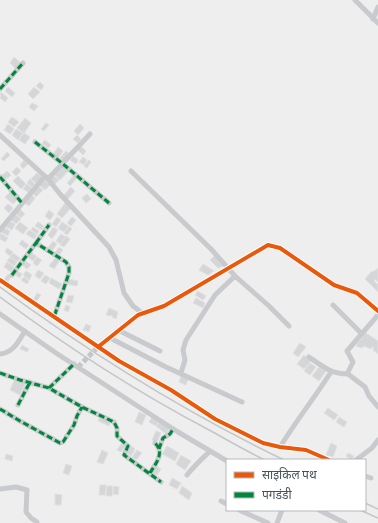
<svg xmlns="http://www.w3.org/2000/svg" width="378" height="523" font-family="'PT Sans Narrow','Noto Sans Devanagari',sans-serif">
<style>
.building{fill:#d5d6d7;stroke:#e0e0e1}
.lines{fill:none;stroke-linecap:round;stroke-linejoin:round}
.minor-tunnel{stroke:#c4c7c9;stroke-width:5;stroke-dasharray:5 2.5;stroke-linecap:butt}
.minor{stroke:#c8cacd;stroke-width:5}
.rail{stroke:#c3c5c7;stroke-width:1.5}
.quiet{stroke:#00873e;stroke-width:3;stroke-dasharray:6 3;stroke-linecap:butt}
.cycleway-casing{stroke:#fff;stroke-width:6}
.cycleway{stroke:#e8590c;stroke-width:4}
</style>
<rect width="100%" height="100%" fill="#efeeee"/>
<path class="building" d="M 14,57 L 21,63 L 16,69 L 10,63 Z
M 40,82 L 44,86 L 41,90 L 36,86 Z
M 8,87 L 15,93 L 12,97 L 5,91 Z
M 34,87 L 40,92 L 33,99 L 28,94 Z
M 1,92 L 8,98 L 5,102 L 0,98 Z
M 32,103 L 38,106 L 34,111 L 29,107 Z
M 12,117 L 19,122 L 14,127 L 8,122 Z
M 25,118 L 31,123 L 24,133 L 17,128 Z
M 46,123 L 49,125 L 44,131 L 41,129 Z
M 8,124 L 14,129 L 10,134 L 4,130 Z
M 80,124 L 84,128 L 78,135 L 74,131 Z
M 16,129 L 23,133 L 18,140 L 12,135 Z
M 24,133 L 30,137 L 25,144 L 19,140 Z
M 77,135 L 81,139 L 78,143 L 73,139 Z
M 45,140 L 51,145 L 48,148 L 42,143 Z
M 81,146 L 86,151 L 83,155 L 78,150 Z
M 58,147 L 63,151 L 58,158 L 53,154 Z
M 66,151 L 70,154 L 63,162 L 59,159 Z
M 7,152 L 10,155 L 4,161 L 1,159 Z
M 73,156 L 78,160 L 76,164 L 70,160 Z
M 83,157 L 87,160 L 84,165 L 79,162 Z
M 24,160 L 28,164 L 23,169 L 20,165 Z
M 89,160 L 91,162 L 87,168 L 84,166 Z
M 64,165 L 69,170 L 60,180 L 55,175 Z
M 17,167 L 21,171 L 16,176 L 12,172 Z
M 7,171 L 11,175 L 5,180 L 1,176 Z
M 37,173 L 42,177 L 36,183 L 31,179 Z
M 53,175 L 59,180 L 55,184 L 50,179 Z
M 74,175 L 77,178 L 70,186 L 67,183 Z
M 18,176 L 26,184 L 21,189 L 13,181 Z
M 30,179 L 35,184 L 32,187 L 27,183 Z
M 44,179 L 50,185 L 45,190 L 39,185 Z
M 27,184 L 32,188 L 28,192 L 23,189 Z
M 38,186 L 43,190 L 36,197 L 32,193 Z
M 71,187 L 75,191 L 67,200 L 63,196 Z
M 10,192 L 18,199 L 13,204 L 5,197 Z
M 31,194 L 35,198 L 29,206 L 24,203 Z
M 87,194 L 91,199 L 86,203 L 82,198 Z
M 65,203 L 71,208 L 62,218 L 57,214 Z
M 8,204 L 13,208 L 9,213 L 4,208 Z
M 19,208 L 25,214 L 21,218 L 15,213 Z
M 49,210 L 54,214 L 50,220 L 45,216 Z
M 15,214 L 21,219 L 16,224 L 10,219 Z
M 57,217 L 61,220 L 56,227 L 52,224 Z
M 72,217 L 76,220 L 71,226 L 67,223 Z
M 10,221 L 15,224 L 12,230 L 6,227 Z
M 20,222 L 28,228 L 23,234 L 15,228 Z
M 38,222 L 44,226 L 41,230 L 35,226 Z
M 62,222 L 68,226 L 64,232 L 58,228 Z
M 69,226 L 72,229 L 67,235 L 64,233 Z
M 3,227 L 10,231 L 8,236 L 1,232 Z
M 33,227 L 39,231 L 37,234 L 31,230 Z
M 53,227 L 58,230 L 52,239 L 48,235 Z
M 29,230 L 37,235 L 34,239 L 26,234 Z
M 0,233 L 8,238 L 5,242 L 0,239 Z
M 61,234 L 66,237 L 60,244 L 56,241 Z
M 66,236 L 70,239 L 64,247 L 60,245 Z
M 22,240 L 29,245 L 26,249 L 19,244 Z
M 53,241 L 57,244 L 52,251 L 48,248 Z
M 59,247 L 63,250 L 59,255 L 55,253 Z
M 7,248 L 13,252 L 10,256 L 5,252 Z
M 30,251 L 37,257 L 33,261 L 26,256 Z
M 13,253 L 20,258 L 17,262 L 10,257 Z
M 214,256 L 223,266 L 218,268 L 210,260 Z
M 10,257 L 17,262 L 14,266 L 7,261 Z
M 37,257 L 42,260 L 37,266 L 33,263 Z
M 56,257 L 60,260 L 54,269 L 49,266 Z
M 24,260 L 31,265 L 27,269 L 21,264 Z
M 7,262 L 14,267 L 11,272 L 4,267 Z
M 203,264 L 214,271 L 208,275 L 199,270 Z
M 378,268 L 378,282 L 375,279 L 374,281 L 377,284 L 378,283 L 378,292 L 365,279 L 372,271 L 373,272 Z
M 16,270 L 22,274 L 20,278 L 14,274 Z
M 38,270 L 44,273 L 40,279 L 35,276 Z
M 26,271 L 32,275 L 29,280 L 23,275 Z
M 8,274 L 11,277 L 7,283 L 4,280 Z
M 45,275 L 50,278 L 46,284 L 41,281 Z
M 24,277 L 29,281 L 27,284 L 21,280 Z
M 51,278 L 62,284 L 59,289 L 49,283 Z
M 68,279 L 78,281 L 77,286 L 66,284 Z
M 198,291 L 206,296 L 203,300 L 195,295 Z
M 37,293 L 41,295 L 36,302 L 33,300 Z
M 68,295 L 74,296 L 72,303 L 66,302 Z
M 196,298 L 205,303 L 203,308 L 193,303 Z
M 66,305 L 70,307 L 68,312 L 64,310 Z
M 109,308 L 118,312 L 116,319 L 112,317 L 113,316 L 106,315 Z
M 86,324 L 91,326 L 89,332 L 83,330 Z
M 366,333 L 378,341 L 378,354 L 373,350 L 374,348 L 372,347 L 371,349 L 364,346 L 362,348 L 356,346 L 360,340 L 362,340 L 361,339 Z
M 300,343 L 306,347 L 298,357 L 293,353 Z
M 22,345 L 29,349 L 27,352 L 20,349 Z
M 304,355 L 311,361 L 304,369 L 297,364 Z
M 310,363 L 316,367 L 310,375 L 304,371 Z
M 319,367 L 326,371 L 319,381 L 312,376 Z
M 181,376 L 188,379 L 186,385 L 179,382 Z
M 15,379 L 25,384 L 20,395 L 10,390 Z
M 328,408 L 338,415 L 334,420 L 324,413 Z
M 139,412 L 146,415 L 142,425 L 135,422 Z
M 100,415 L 111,421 L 109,426 L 98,421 Z
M 152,417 L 159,421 L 156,426 L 149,422 Z
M 339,417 L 347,422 L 344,427 L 336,422 Z
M 160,421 L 170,428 L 166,434 L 156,426 Z
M 156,431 L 161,433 L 157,442 L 152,440 Z
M 331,443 L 337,446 L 333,457 L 326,455 Z
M 121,444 L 125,446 L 121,452 L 117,450 Z
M 130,445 L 135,449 L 131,456 L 125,452 Z
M 167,446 L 179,453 L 175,461 L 162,454 Z
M 102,450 L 108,453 L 103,464 L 97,462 Z
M 137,450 L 142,453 L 136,460 L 132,457 Z
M 348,453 L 354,456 L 352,460 L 346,456 Z
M 6,454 L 13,456 L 12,461 L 5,459 Z
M 181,455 L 191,461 L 185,470 L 176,464 Z
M 66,464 L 72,466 L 69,475 L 63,473 Z
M 156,466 L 161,469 L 157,475 L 152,473 Z
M 172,478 L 181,483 L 177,489 L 169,485 Z
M 100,485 L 106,485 L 105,495 L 99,495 Z
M 107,486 L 113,486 L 112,496 L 106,496 Z
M 114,486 L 119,487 L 118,495 L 113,494 Z
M 182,486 L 192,493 L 189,500 L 179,493 Z
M 55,494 L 62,495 L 61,505 L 55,505 Z"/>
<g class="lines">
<path class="minor-tunnel" d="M 78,367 L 98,347"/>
<path class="minor" d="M 355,0 L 378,23
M 373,19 L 378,7
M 0,89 L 23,63
M 0,135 L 48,179 L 60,194 L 109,247 L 116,260 L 124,293 L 133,306 L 142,313
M 35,142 L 63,164 L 109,203
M 131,171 L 211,249 L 235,276 L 269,306 L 289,326
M 0,177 L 22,203
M 48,179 L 90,134
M 0,230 L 45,176
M 36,243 L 49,225
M 12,275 L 36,243 L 66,262 L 69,267 L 69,273 L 54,317
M 0,280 L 119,361 L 171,390 L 215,419 L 263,443 L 280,447 L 306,450 L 329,460
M 333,305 L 362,334
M 0,314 L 56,353 L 136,405 L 178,432 L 227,461
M 378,315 L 347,351 L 353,362 L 348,372 L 348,374 L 365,387 L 369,396 L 378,407
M 118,330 L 160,351
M 110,338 L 166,367 L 242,402
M 98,347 L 138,315 L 164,306 L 268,245 L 280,248 L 334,285 L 357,293 L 378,311
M 0,354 C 13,353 18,342 25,331
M 309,357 C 322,366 331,374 348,374
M 0,373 L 20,380 L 49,388 L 82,407 L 114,422 L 117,428 L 117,436 L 128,446 L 124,455 L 161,482
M 181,373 L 185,360 L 183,350 L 186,340 L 215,295 L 235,276
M 49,388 L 74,364
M 18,405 L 30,382
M 0,409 L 20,421 L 60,443 L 63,442 L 74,425 L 77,416 L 82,407
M 280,447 C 296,421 315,397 331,372
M 159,449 L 163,438 L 170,434 L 173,429
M 356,460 L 372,448 L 378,440
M 150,473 C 156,463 165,453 155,443
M 187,475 C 194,466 202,459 210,451
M 365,476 L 371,478
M 0,489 L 16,487 L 27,490 L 26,512 L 31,518 L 37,522
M 221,501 L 227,504
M 239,510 L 268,523
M 319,510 L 345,523
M 277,523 L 282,510"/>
<path class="rail" d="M 0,287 C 90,353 183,411 284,460
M 0,297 C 67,347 137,392 211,431 C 229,441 246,451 265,460
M 365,503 L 378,509
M 360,510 L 378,518"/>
<path class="quiet" d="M 0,89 L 23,63
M 35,142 L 63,164 L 109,203
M 0,177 L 22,203
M 36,243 L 49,225
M 12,275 L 36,243 L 66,262 L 69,267 L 69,273 L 54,317
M 0,373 L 20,380 L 49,388 L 82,407 L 114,422 L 117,428 L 117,436 L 128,446 L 124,455 L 161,482
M 49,388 L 74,364
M 18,405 L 30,382
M 0,409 L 20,421 L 60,443 L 63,442 L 74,425 L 77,416 L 82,407
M 159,449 L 163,438 L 170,434 L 173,429
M 150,473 C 156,463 165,453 155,443"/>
<defs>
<path id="cycleway" d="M 0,280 L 119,361 L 171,390 L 215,419 L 263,443 L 280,447 L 306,450 L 329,460
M 98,347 L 138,315 L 164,306 L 268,245 L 280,248 L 334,285 L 357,293 L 378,311"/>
</defs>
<use href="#cycleway" class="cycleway-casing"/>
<use href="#cycleway" class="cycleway"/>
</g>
<rect x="226" y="459" width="140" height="52" fill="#ffffff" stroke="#b5babd"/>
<rect x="234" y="472" width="20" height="6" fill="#e8590c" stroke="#b5babd"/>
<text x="262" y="479" font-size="12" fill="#45525b">साइकिल पथ</text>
<rect x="234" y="492" width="20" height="6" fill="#00873e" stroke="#b5babd"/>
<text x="262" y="499" font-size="12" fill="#45525b">पगडंडी</text>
</svg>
